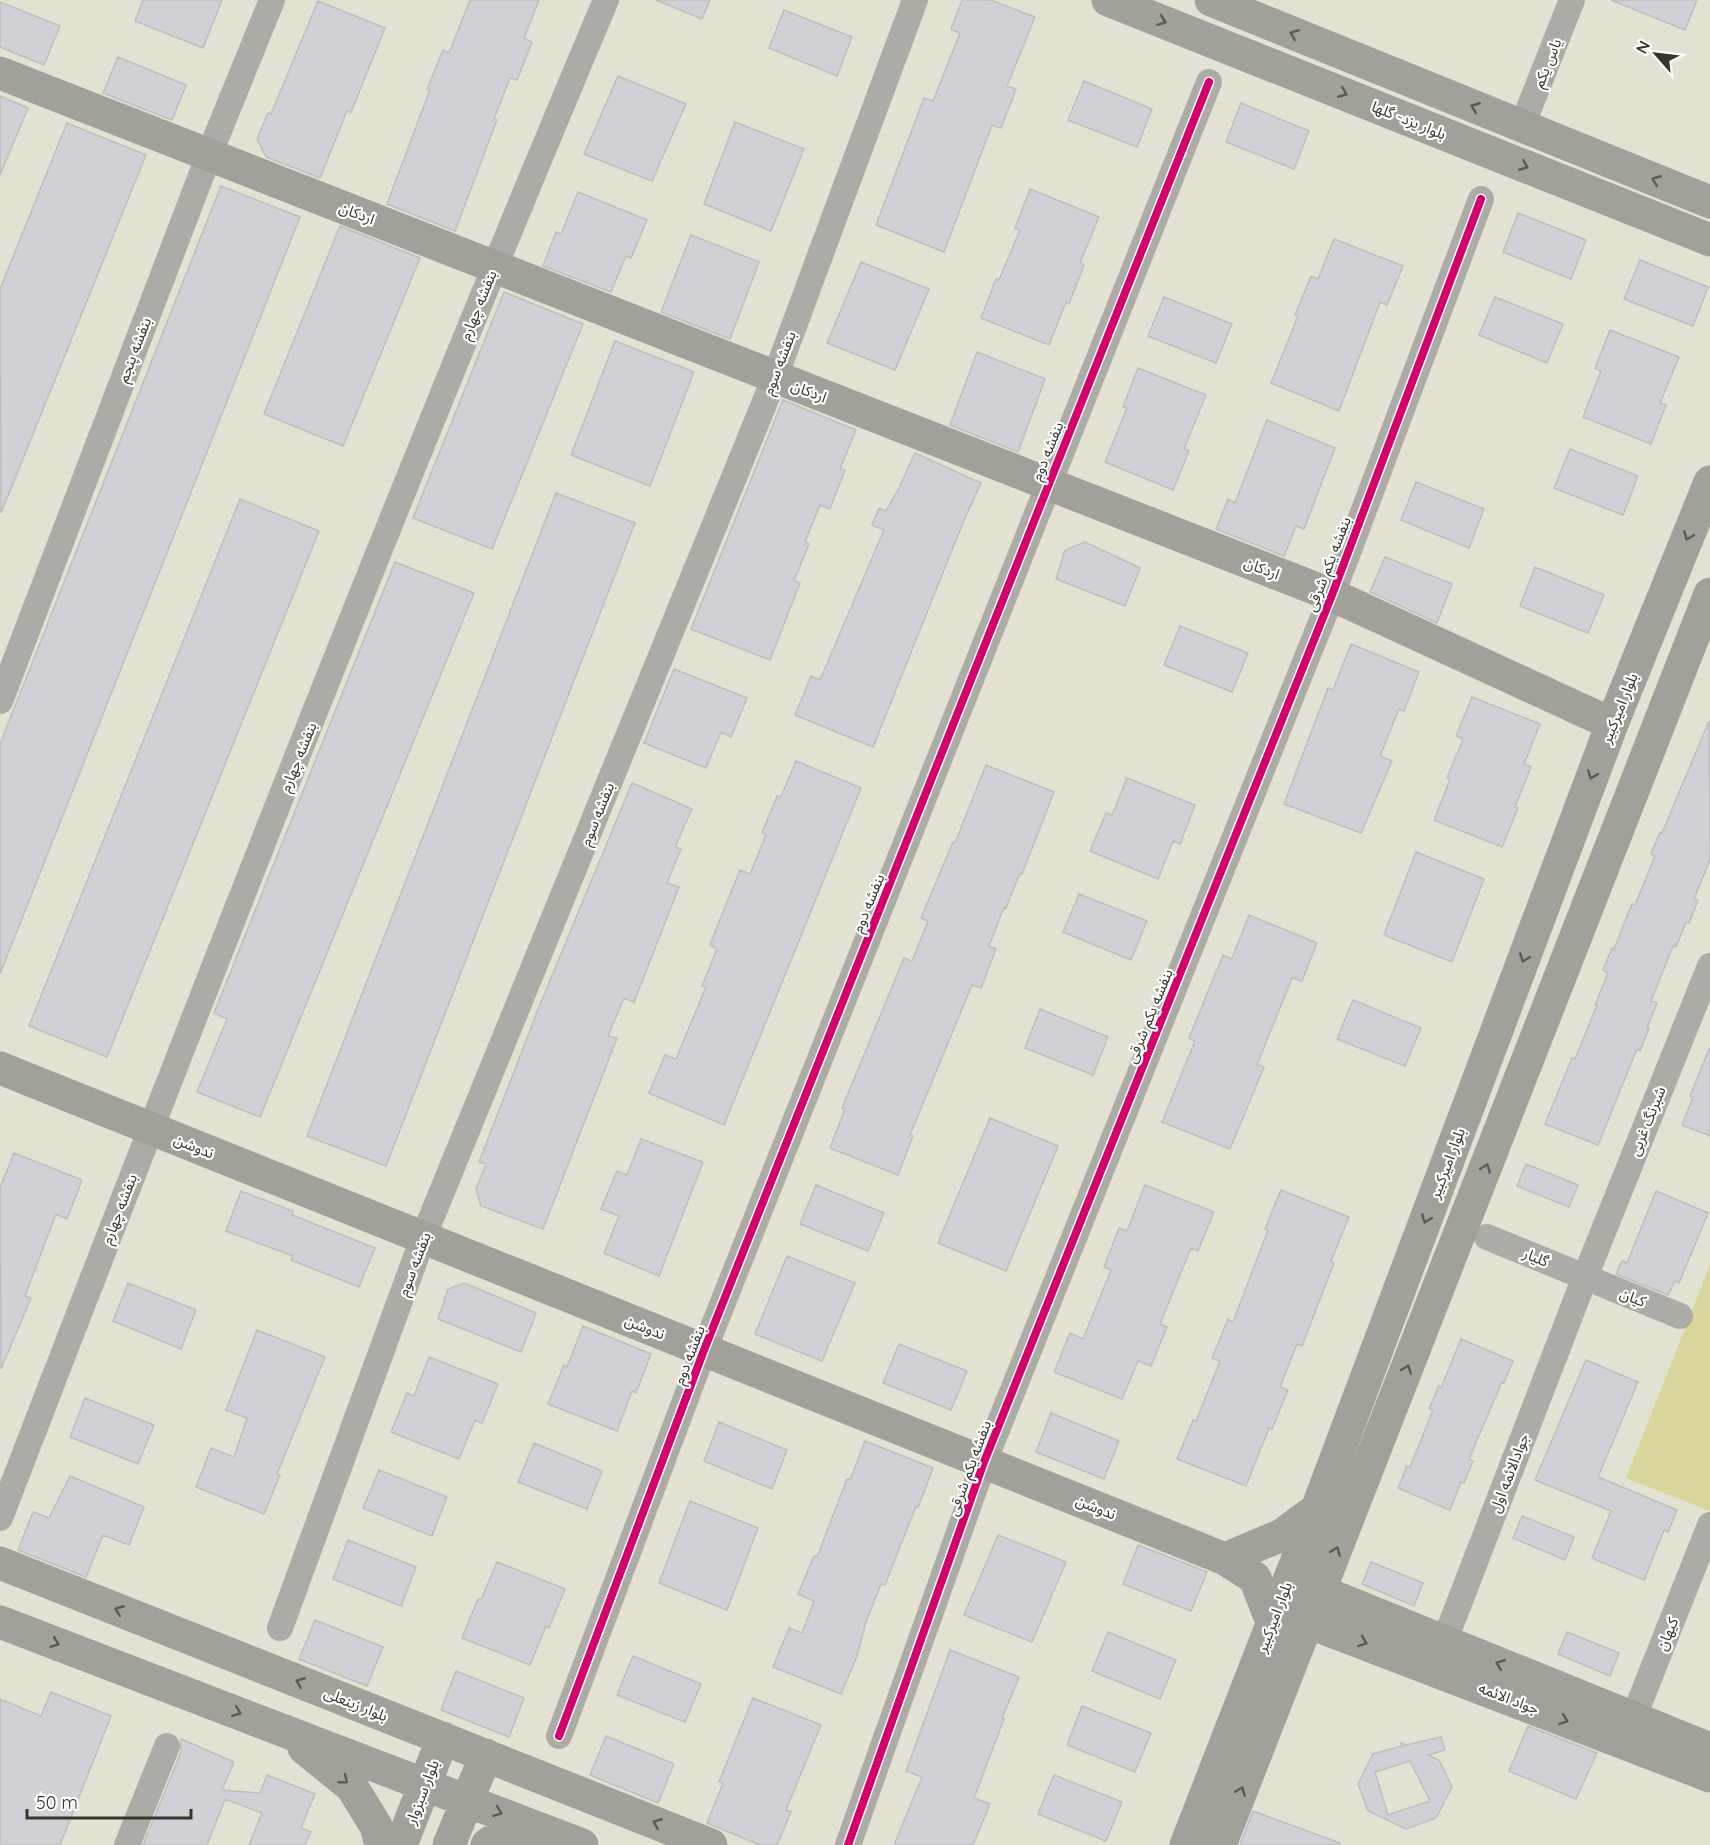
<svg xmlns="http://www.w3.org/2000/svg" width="1710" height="1845" font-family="Quicksand,'Noto Sans Arabic',sans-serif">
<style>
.green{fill:#dad59b}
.building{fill:#d2d0d7;stroke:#bebebc;stroke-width:1.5;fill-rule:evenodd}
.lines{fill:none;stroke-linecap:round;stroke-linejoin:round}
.street{stroke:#acaba5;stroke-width:26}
.secondary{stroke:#a1a099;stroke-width:33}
.cycleway-casing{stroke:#fff;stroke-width:11}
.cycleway{stroke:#d6006c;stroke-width:8}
.oneway{stroke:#5c5b52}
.labels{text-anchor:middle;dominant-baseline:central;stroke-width:4.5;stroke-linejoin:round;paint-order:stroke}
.street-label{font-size:15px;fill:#37362b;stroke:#fff}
</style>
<rect width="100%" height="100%" fill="#e2e1d2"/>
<path class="green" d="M 1710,1265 L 1710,1511 L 1626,1478 Z"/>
<path class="building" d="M 143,0 L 222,0 L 203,48 L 135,21 Z
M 470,0 L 539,0 L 524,38 L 532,42 L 517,80 L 510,78 L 494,119 L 497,120 L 455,231 L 387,204 L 430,90 L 427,89 L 443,50 L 449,53 Z
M 656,0 L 710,0 L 702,19 Z
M 962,0 L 991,0 L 1035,17 L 1007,86 L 1016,89 L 1001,128 L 992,125 L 944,252 L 876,225 L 924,98 L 933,101 L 960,33 L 951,29 Z
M 1611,0 L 1697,0 L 1685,30 Z
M 318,1 L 385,28 L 351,112 L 347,111 L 320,178 L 266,157 L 257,139 L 268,113 L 271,114 Z
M 0,2 L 60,26 L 44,65 L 0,47 Z
M 784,10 L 852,37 L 837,76 L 769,48 Z
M 118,57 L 186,85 L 172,120 L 103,93 Z
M 618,76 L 686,104 L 652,181 L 584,154 Z
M 1084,81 L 1152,109 L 1137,147 L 1068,120 Z
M 0,96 L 28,108 L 0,175 Z
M 1241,103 L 1309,131 L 1294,169 L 1226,142 Z
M 735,122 L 804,149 L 771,231 L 704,204 Z
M 67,123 L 146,155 L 1,513 L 0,289 Z
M 221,186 L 300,217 L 0,974 L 0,744 Z
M 1030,189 L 1099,217 L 1080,263 L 1084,265 L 1069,304 L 1066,302 L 1049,345 L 981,318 L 996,279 L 999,280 L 1020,230 L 1015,228 Z
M 578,192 L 647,220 L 631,258 L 626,256 L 611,292 L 543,266 L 556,232 L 561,234 Z
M 1518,213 L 1586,240 L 1571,279 L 1503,252 Z
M 340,226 L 420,258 L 343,446 L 264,414 Z
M 691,235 L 759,262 L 730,339 L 661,312 Z
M 1334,239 L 1403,266 L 1387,305 L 1380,302 L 1339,411 L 1271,383 L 1298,316 L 1295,315 L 1311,276 L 1318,279 Z
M 1640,260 L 1708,287 L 1693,326 L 1624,299 Z
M 861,262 L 929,289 L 895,370 L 827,343 Z
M 504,292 L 583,324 L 492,549 L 413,518 Z
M 1164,297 L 1232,324 L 1216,363 L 1148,336 Z
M 1495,297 L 1563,324 L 1547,363 L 1479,335 Z
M 1610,330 L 1679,357 L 1660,403 L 1666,405 L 1651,444 L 1583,417 L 1601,371 L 1595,368 Z
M 615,341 L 694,372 L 650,486 L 571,455 Z
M 977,352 L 1045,379 L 1018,452 L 950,425 Z
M 1138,368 L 1206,395 L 1184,449 L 1189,451 L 1173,490 L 1105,462 L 1127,408 L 1123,407 Z
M 783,400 L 856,430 L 840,469 L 845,470 L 830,509 L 820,505 L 805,542 L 809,544 L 794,581 L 800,583 L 770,660 L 691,629 Z
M 1267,420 L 1335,448 L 1304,529 L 1296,526 L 1284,556 L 1216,529 L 1228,499 L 1235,503 Z
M 1570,449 L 1638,476 L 1623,515 L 1554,488 Z
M 915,453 L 981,483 L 964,520 L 873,747 L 795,715 L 811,676 L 820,680 L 884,530 L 872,525 L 879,508 L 886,511 L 898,490 Z
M 1416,482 L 1484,509 L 1469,548 L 1401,520 Z
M 556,493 L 635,523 L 386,1166 L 307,1136 Z
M 240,499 L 319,531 L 107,1057 L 29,1026 Z
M 1085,542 L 1140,568 L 1125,606 L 1056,579 L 1065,550 Z
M 1385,557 L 1452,584 L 1437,623 L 1370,592 Z
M 395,562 L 474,593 L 260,1117 L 197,1092 L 227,1019 L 214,1013 Z
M 1535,567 L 1604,595 L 1588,633 L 1520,606 Z
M 1180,626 L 1248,653 L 1232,692 L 1164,665 Z
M 1351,644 L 1419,672 L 1404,711 L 1399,709 L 1380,756 L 1392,761 L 1361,833 L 1284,804 L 1328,688 L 1333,690 Z
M 674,669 L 747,698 L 731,737 L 721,732 L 706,768 L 644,743 Z
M 1472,697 L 1540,724 L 1524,764 L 1531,767 L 1515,807 L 1518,808 L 1502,847 L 1434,820 L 1450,779 L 1447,778 L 1463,739 L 1456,736 Z
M 1709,721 L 1710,859 L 1694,899 L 1698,900 L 1689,923 L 1686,922 L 1676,947 L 1673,946 L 1651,1001 L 1657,1003 L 1647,1028 L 1649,1028 L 1640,1051 L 1637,1049 L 1598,1145 L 1545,1124 L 1572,1058 L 1575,1059 L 1597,1005 L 1595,1005 L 1608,973 L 1603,970 L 1612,948 L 1614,949 L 1632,904 L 1635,905 L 1655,856 L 1651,854 L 1660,832 L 1662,833 Z
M 796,761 L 861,788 L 724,1125 L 649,1093 L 665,1055 L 676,1059 L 706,987 L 702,986 L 717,949 L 710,945 L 725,907 L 740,870 L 750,874 L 766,835 L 762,833 L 777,796 L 781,797 Z
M 986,765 L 1054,792 L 1022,874 L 1020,873 L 1006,908 L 1004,907 L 989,946 L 996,949 L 981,988 L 972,985 L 910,1135 L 913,1136 L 898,1175 L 830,1148 L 845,1109 L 842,1108 L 904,958 L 912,961 L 928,921 L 921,918 L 953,842 L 955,843 Z
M 1127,778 L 1195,805 L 1180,844 L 1173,841 L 1158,879 L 1090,851 L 1106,813 L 1112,815 Z
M 632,783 L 692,809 L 675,847 L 681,849 L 667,883 L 679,887 L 634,1002 L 624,998 L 608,1036 L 617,1038 L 543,1229 L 481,1206 L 476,1189 L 486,1164 L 479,1162 L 539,1007 Z
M 1416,852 L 1484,879 L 1452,962 L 1384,935 Z
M 1079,894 L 1147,921 L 1131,960 L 1063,932 Z
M 1249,915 L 1317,943 L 1302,981 L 1292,978 L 1257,1065 L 1264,1067 L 1230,1149 L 1162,1122 L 1195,1041 L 1189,1038 L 1223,955 L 1232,959 Z
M 1353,1000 L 1421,1028 L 1405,1066 L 1337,1039 Z
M 1040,1009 L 1108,1037 L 1093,1075 L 1025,1048 Z
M 1709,1049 L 1710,1049 L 1710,1136 L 1682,1125 L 1693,1097 L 1690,1096 Z
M 990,1118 L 1058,1146 L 1006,1271 L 938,1243 Z
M 641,1139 L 703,1162 L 659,1276 L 604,1253 L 619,1216 L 601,1209 L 617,1171 L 627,1175 Z
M 14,1153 L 82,1180 L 67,1219 L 56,1214 L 25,1296 L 31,1298 L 1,1369 L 0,1188 Z
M 1526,1164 L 1578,1185 L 1569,1207 L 1517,1186 Z
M 816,1185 L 884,1213 L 868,1251 L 800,1224 Z
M 1145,1185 L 1214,1212 L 1198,1251 L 1191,1248 L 1160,1324 L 1167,1327 L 1151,1366 L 1138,1361 L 1122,1399 L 1054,1372 L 1070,1333 L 1083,1339 L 1111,1270 L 1104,1267 L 1119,1228 L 1127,1231 Z
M 1281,1190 L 1349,1217 L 1331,1261 L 1334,1263 L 1302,1346 L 1297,1344 L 1280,1387 L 1288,1390 L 1272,1429 L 1269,1428 L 1246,1486 L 1177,1459 L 1193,1420 L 1196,1421 L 1220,1361 L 1212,1358 L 1228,1319 L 1233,1322 L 1268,1230 L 1265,1229 Z
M 241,1191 L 293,1211 L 292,1215 L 375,1248 L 359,1287 L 291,1260 L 293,1256 L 226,1231 Z
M 1656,1191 L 1708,1213 L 1679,1283 L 1675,1281 L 1668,1295 L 1616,1274 L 1622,1261 L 1627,1263 Z
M 787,1256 L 855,1283 L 822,1361 L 755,1334 Z
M 128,1283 L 196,1310 L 181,1349 L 113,1321 Z
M 464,1283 L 536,1313 L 521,1352 L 438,1319 L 448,1289 Z
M 583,1326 L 651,1354 L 636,1393 L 632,1391 L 617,1431 L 548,1404 L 564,1365 L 567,1367 Z
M 257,1330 L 325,1357 L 277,1474 L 280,1475 L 264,1514 L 196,1487 L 211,1448 L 234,1457 L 247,1418 L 226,1410 Z
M 1461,1339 L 1513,1361 L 1504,1383 L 1502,1382 L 1469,1459 L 1473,1461 L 1464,1483 L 1461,1482 L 1450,1510 L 1398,1488 L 1407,1466 L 1410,1467 L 1433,1410 L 1429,1409 L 1439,1386 L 1441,1388 Z
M 899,1344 L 967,1371 L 951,1410 L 883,1383 Z
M 429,1357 L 498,1384 L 482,1423 L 475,1420 L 459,1459 L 391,1432 L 407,1393 L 414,1396 Z
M 1586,1360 L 1638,1382 L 1598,1477 L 1677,1510 L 1668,1532 L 1664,1530 L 1644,1580 L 1592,1558 L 1611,1511 L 1535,1480 Z
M 85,1398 L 154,1425 L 138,1464 L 70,1437 Z
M 1051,1413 L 1119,1441 L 1104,1479 L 1036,1452 Z
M 719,1422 L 787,1450 L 772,1489 L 704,1461 Z
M 865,1441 L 933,1468 L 918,1507 L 916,1506 L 885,1585 L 881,1584 L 866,1622 L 857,1656 L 841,1694 L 773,1667 L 789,1628 L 802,1633 L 814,1601 L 798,1594 L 814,1556 L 817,1557 L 847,1479 L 850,1480 Z
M 534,1443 L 602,1471 L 587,1509 L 518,1482 Z
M 379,1470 L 447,1497 L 432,1536 L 363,1508 Z
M 70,1476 L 144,1507 L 129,1545 L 103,1535 L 86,1577 L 18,1550 L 33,1512 L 49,1518 Z
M 690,1501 L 758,1528 L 727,1610 L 659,1583 Z
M 1522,1516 L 1574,1537 L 1565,1560 L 1513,1538 Z
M 998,1535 L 1066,1562 L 1032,1642 L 964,1615 Z
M 348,1540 L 416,1567 L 401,1606 L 333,1579 Z
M 1138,1545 L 1207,1572 L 1191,1611 L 1123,1584 Z
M 497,1562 L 565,1589 L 549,1628 L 546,1626 L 530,1665 L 462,1638 L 478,1599 L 481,1600 Z
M 1371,1562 L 1423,1583 L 1414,1606 L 1362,1584 Z
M 315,1620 L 383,1647 L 367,1686 L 299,1659 Z
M 1108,1632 L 1176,1660 L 1160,1699 L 1092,1671 Z
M 1567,1632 L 1619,1653 L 1610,1676 L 1558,1654 Z
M 950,1650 L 1019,1677 L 1002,1719 L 1004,1719 L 974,1798 L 990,1804 L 973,1845 L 894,1845 L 922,1777 L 906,1771 Z
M 633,1656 L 701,1684 L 685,1722 L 617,1695 Z
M 456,1671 L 524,1698 L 509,1737 L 441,1710 Z
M 51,1692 L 111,1716 L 60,1845 L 0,1845 L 0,1699 L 41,1716 Z
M 753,1698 L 821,1725 L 786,1810 L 791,1812 L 777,1845 L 760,1845 L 707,1823 L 723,1783 L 719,1782 Z
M 1082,1706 L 1151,1733 L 1135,1772 L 1067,1745 Z
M 1528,1726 L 1597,1753 L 1576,1799 L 1509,1771 Z
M 606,1736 L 674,1764 L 658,1803 L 590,1775 Z
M 1441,1737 L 1445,1750 L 1428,1755 L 1439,1760 L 1452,1787 L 1436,1818 L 1406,1829 L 1368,1811 L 1358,1784 L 1373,1754 L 1402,1746 L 1401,1743 L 1406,1745 ZM 1410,1761 L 1430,1801 L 1388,1815 L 1375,1772 Z
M 181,1739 L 234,1762 L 222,1790 L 260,1793 L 267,1775 L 315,1794 L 301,1828 L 311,1832 L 305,1845 L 249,1845 L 262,1813 L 225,1799 L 207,1845 L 143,1845 L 181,1752 Z
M 1054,1775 L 1122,1802 L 1106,1841 L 1038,1814 Z
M 1253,1811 L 1340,1843 L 1340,1845 L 1240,1845 Z"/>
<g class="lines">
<path class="street" d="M 1522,126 L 1572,0
M 0,701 L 209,155 L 272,0
M 1487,1237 L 1680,1316
M 0,1518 C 196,1010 394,502 606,0
M 280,1628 L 423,1238 L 775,377 L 915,0
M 1438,1658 L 1585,1277 L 1710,966
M 1627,1734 L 1710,1525
M 559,1736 L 704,1350 L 1209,82
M 127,1845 L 167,1746
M 848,1845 L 984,1462 L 1332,595 L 1481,199"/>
<path class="secondary" d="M 1108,0 L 1710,240
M 1211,0 L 1710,202
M 0,73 L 1332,595 L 1612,724
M 0,1068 L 1225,1559 L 1255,1578 L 1272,1622
M 1225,1559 L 1282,1535 L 1317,1509
M 0,1563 L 711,1845
M 1320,1591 L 1710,1749
M 0,1622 L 582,1845
M 1308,1622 L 1710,1776
M 304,1748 L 352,1787 L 376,1826 L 381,1845
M 401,1845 L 443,1738
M 449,1845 L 486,1755
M 487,1845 L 491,1842 L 553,1835
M 1186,1845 L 1317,1509 L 1612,724 L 1710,482
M 1220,1845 L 1710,594"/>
<defs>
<path id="cycleway" d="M 559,1736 L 704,1350 L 1209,82
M 848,1845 L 984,1462 L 1332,595 L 1481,199"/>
</defs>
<use href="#cycleway" class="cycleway-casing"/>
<use href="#cycleway" class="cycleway"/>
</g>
<defs><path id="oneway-chevron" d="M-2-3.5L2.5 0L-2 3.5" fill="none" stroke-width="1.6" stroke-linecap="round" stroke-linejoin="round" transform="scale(1.5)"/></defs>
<g class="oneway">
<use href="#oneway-chevron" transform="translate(1162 21) rotate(21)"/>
<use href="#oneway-chevron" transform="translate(1294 34) rotate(-158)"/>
<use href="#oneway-chevron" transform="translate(1343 93) rotate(22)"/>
<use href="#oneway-chevron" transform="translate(1475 107) rotate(-158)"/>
<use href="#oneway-chevron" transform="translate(1524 166) rotate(22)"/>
<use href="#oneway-chevron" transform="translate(1656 180) rotate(-158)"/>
<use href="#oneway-chevron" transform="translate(1688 536) rotate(112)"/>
<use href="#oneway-chevron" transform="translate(1592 775) rotate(111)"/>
<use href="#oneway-chevron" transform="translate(1524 958) rotate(111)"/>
<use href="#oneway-chevron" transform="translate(1486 1168) rotate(-69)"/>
<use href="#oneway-chevron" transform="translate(1426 1219) rotate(111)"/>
<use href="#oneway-chevron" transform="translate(1407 1369) rotate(-69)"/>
<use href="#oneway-chevron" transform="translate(1336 1551) rotate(-69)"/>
<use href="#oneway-chevron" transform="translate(119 1610) rotate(-158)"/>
<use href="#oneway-chevron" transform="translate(1363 1642) rotate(21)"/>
<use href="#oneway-chevron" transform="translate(55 1643) rotate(21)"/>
<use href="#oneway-chevron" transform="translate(1500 1664) rotate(-158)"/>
<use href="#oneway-chevron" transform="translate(300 1682) rotate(-158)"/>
<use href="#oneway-chevron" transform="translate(237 1712) rotate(21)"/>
<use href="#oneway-chevron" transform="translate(1564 1720) rotate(21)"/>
<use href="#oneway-chevron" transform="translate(344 1780) rotate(39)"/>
<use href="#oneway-chevron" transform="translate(1241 1791) rotate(-68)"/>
<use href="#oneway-chevron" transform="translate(498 1812) rotate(21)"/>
<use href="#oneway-chevron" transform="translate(657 1823) rotate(-158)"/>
</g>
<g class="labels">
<g class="street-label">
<text transform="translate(1547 63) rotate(-68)">یاس یکم</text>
<text transform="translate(1409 120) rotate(22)">بلوار یزد- گلها</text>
<text transform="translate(357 213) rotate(21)">اردکان</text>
<text transform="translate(478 305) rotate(-68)">بنفشه چهارم</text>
<text transform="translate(134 350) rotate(-69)">بنفشه پنجم</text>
<text transform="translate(779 363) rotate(-69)">بنفشه سوم</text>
<text transform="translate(809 391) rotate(21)">اردکان</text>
<text transform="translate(1047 451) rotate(-68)">بنفشه دوم</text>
<text transform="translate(1328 564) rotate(-69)">بنفشه یکم شرقی</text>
<text transform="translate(1262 568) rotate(21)">اردکان</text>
<text transform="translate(1619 708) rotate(-68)">بلوار امیرکبیر</text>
<text transform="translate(298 757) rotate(-68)">بنفشه چهارم</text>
<text transform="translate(597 814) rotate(-68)">بنفشه سوم</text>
<text transform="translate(868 903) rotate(-68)">بنفشه دوم</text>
<text transform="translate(1149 1016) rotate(-68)">بنفشه یکم شرقی</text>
<text transform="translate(1647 1121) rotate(-68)">شبرنگ غربی</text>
<text transform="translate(194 1146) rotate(22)">ندوشن</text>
<text transform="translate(1447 1163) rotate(-69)">بلوار امیرکبیر</text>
<text transform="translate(119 1209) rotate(-69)">بنفشه چهارم</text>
<text transform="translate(1536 1257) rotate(22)">گلیار</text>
<text transform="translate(414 1264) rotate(-69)">بنفشه سوم</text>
<text transform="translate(1633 1297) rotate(22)">کیان</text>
<text transform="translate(645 1327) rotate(22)">ندوشن</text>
<text transform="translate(689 1355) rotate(-69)">بنفشه دوم</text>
<text transform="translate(969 1468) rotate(-70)">بنفشه یکم شرقی</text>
<text transform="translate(1509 1473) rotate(-69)">جوادالائمه اول</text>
<text transform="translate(1096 1507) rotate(22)">ندوشن</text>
<text transform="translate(1274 1617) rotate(-69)">بلوار امیرکبیر</text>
<text transform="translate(1667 1634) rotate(-68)">کیهان</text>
<text transform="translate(1509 1698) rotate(21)">جواد الائمه</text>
<text transform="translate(356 1704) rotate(22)">بلوار زینعلی</text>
<text transform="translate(422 1792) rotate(-69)">بلوار سبزوار</text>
</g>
</g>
<g transform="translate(1656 54) rotate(298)" stroke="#ffffff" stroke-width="4.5" paint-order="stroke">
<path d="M0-4.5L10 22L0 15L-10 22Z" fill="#37362b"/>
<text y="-9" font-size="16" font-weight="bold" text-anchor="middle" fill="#37362b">N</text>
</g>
<path d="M27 1809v9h164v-9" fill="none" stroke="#37362b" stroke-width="3"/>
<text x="36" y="1809" font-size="18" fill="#37362b" stroke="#ffffff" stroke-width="4.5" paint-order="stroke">50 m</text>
</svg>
